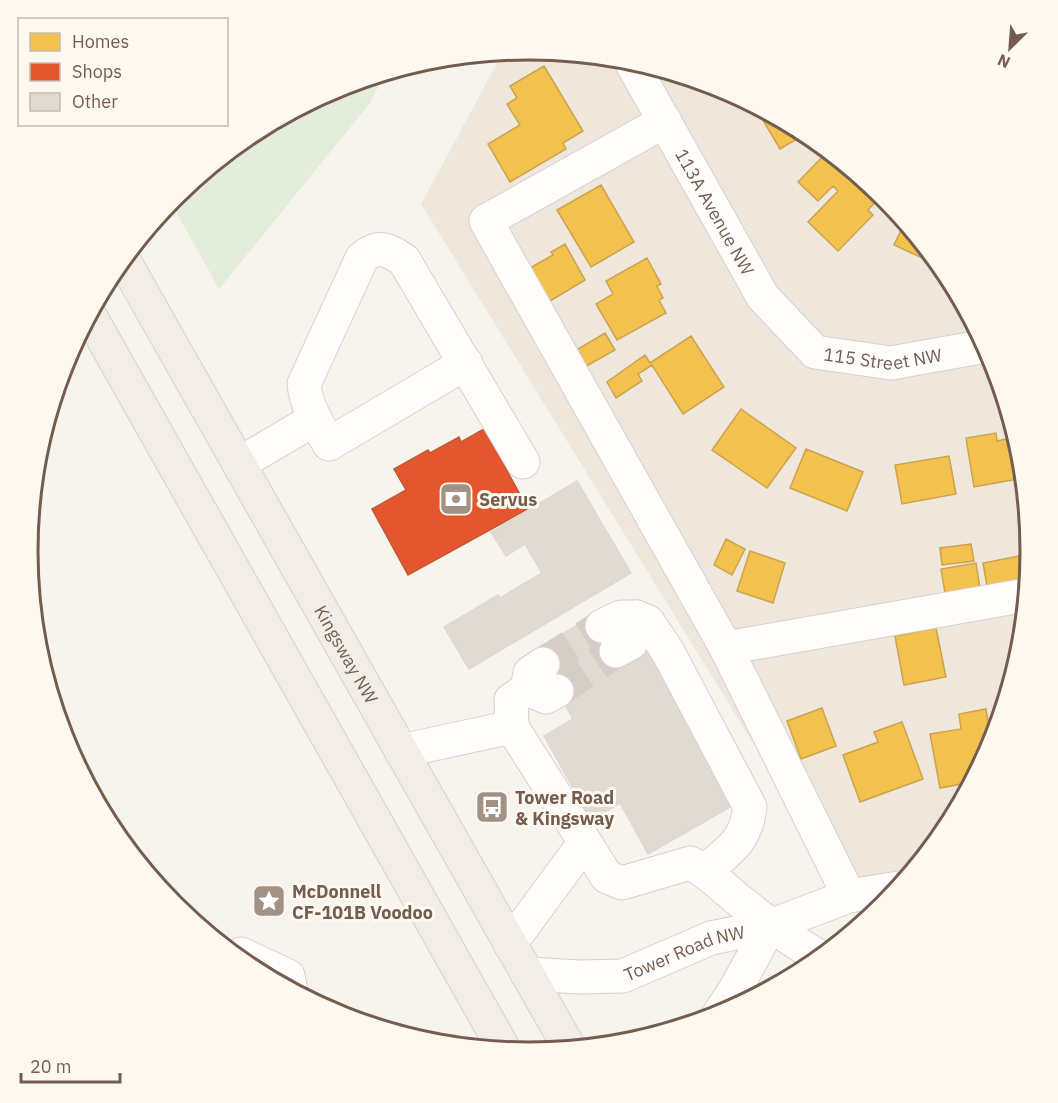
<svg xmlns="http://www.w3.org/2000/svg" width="1058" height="1103" font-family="'IBM Plex Sans',sans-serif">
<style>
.residential{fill:#efe7db}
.green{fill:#e4edd9}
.homes{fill:#f2c14e;stroke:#cca34e;stroke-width:1.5}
.shops{fill:#e4572e;stroke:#c25938;stroke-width:1.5}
.building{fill:#e1dad3;stroke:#e0d8d0;stroke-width:1.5}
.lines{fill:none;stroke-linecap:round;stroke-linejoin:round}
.minor-tunnel{stroke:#d6cec6;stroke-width:33;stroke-dasharray:33 16;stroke-linecap:butt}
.minor-casing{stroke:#d6d1cb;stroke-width:35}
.major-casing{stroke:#d8d1cb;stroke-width:35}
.minor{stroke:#fefdfc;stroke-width:33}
.major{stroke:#f2eee7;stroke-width:33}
.labels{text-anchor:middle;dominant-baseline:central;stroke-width:6;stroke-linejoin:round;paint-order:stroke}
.street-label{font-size:18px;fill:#745d4f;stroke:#fef9f0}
.poi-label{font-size:18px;font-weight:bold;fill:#745d4f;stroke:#fef9f0;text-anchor:start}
.rim{fill:none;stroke:#745d4f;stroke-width:3}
</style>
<rect width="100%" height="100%" fill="#f7f4ed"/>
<path class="residential" d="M 529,50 L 627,59 L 721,88 L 808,134 L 884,197 L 947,273 L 993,360 L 1021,454 L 1031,552 L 1021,650 L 993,744 L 946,831 L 884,907 L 864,923 L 421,204 L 503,52 Z"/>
<path class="green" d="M 385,73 L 370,103 L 219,289 L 170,201 L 250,134 L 337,88 Z"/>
<path class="homes" d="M 544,66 L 583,131 L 563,143 L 566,149 L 510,182 L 488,144 L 520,125 L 507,104 L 517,98 L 510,86 Z
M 754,105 L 807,133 L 780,149 Z
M 828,151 L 882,195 L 868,210 L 873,215 L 838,251 L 808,222 L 838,191 L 833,186 L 818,201 L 798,182 Z
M 601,185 L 634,242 L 591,267 L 557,210 Z
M 905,222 L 942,267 L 894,245 Z
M 565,244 L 585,280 L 547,303 L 528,269 L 553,255 L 551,252 Z
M 647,258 L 661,284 L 657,286 L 663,298 L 659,300 L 666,313 L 617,340 L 596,304 L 613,294 L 606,281 Z
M 605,333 L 615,350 L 583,368 L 573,352 Z
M 691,336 L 724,387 L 683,414 L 652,365 L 638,374 L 642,381 L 616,398 L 607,382 L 645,355 L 650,363 Z
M 741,409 L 796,448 L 767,488 L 712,450 Z
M 996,433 L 997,441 L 1016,437 L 1021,454 L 1024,478 L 974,487 L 966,438 Z
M 806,449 L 863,472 L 847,511 L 790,488 Z
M 949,456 L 956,494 L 902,504 L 895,465 Z
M 726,539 L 745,549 L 732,575 L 714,565 Z
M 971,544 L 974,561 L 942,565 L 940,548 Z
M 750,551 L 785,563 L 773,603 L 737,591 Z
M 1019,556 L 1023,579 L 987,586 L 983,563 Z
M 976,563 L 980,588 L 945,593 L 941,569 Z
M 936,628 L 946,677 L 904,685 L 895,636 Z
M 822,708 L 836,746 L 801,759 L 787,721 Z
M 986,709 L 992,745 L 972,782 L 940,788 L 930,734 L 961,729 L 959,714 Z
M 902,722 L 923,779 L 860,802 L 843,755 L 878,742 L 874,732 Z"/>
<path class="shops" d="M 484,429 L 528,509 L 408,575 L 372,509 L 406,490 L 394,469 L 428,450 L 430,453 L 459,437 L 461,442 Z"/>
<path class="building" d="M 577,481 L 631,573 L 469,669 L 444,627 L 498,595 L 500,598 L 542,573 L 525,544 L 506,556 L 491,532 Z
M 595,615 L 649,644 L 739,802 L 648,854 L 620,803 L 591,820 L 544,736 L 573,719 L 534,650 Z"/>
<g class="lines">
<path class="minor-tunnel" d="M 543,664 L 602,626
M 557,691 L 616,651"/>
<defs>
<g id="minor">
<path id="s1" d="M 630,60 L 763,297 L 815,352 L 891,363 L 986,346"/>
<path d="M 665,121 L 486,221 L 726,648 L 849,896"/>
<path d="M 466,363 L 329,444 C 318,425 306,406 304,384 L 362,258 C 378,244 387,249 404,260 L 523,462"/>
<path d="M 239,464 L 315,419"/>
<path d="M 602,626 L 621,617 L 636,617 L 648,622 L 668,652 L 750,807 C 746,841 730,850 705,871"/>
<path d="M 726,648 L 1027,595"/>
<path d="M 616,651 L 631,643 L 636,617"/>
<path d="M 527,689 L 546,697 L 557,691"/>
<path d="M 512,727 L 511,700 L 527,689 L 530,673 L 543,664"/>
<path d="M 401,751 L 512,727 L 607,877 L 622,883 L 690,863 C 711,873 726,891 745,905 C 769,925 794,942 821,958"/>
<path d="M 510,944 L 585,842"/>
<path d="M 238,959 L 241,954 L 288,976 L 291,991"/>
<path id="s2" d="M 527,974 L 580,977 L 623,976 L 711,938 L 770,926 L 849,896 L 899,888"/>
<path d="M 717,1017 L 736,988 L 770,926"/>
</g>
<g id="major">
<path id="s3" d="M 123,259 L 570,1049"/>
<path d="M 89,314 L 505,1051"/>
</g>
</defs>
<use href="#minor" class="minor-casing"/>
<use href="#major" class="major-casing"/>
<use href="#minor" class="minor"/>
<use href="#major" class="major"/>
</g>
<defs>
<symbol id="bank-square" viewBox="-11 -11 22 22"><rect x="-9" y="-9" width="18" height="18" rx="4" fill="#a29286" stroke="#fef9f0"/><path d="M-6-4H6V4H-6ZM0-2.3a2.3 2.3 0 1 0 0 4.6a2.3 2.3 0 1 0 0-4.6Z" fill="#fff"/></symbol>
<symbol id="bus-square" viewBox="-11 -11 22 22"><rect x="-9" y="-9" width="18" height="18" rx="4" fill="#a29286" stroke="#fef9f0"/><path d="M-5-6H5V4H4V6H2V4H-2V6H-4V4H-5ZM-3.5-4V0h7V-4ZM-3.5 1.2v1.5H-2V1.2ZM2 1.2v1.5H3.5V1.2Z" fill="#fff"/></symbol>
<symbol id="sight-square" viewBox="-11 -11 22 22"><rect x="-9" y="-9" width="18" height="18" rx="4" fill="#a29286" stroke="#fef9f0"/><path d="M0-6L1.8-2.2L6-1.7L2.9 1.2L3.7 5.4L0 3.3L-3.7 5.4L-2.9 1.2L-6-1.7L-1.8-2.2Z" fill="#fff"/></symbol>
</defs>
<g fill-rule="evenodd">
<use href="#bank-square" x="437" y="480" width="38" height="38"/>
<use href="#bus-square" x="473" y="788" width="38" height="38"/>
<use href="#sight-square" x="250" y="882" width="38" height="38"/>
</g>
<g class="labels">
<g class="street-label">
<text stroke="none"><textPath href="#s1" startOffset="174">113A Avenue NW</textPath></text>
<text stroke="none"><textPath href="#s1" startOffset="416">115 Street NW</textPath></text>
<text stroke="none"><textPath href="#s3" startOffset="454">Kingsway NW</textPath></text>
<text stroke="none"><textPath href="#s2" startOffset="162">Tower Road NW</textPath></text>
</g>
<g class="poi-label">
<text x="479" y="499">Servus</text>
<text x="515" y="797">Tower Road<tspan x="515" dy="21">&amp; Kingsway</tspan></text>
<text x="292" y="891">McDonnell<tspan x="292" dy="21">CF-101B Voodoo</tspan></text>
</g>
</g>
<path d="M0 0H1058V1103H0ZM38 551a491 491 0 1 1 982 0a491 491 0 1 1-982 0Z" fill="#fef9f0" fill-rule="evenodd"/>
<path class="rim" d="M38 551a491 491 0 1 1 982 0a491 491 0 1 1-982 0Z"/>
<rect x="18" y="18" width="210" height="108" fill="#fef9f0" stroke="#c7bbb0" stroke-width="1.5"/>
<rect x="30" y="33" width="30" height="18" fill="#f2c14e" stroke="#c7bbb0" stroke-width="1.5"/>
<text x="72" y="48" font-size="18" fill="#745d4f">Homes</text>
<rect x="30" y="63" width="30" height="18" fill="#e4572e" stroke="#c7bbb0" stroke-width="1.5"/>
<text x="72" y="78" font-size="18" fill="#745d4f">Shops</text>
<rect x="30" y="93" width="30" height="18" fill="#e1dad3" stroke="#c7bbb0" stroke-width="1.5"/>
<text x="72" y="108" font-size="18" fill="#745d4f">Other</text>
<g transform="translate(1010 48) rotate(205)" stroke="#fef9f0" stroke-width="4.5" paint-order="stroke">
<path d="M0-4.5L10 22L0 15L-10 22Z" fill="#745d4f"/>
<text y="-9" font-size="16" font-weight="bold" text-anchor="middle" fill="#745d4f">N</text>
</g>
<path d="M21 1073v9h99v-9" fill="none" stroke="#745d4f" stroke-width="3"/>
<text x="30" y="1073" font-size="18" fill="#745d4f" stroke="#fef9f0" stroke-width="4.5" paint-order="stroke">20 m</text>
</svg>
